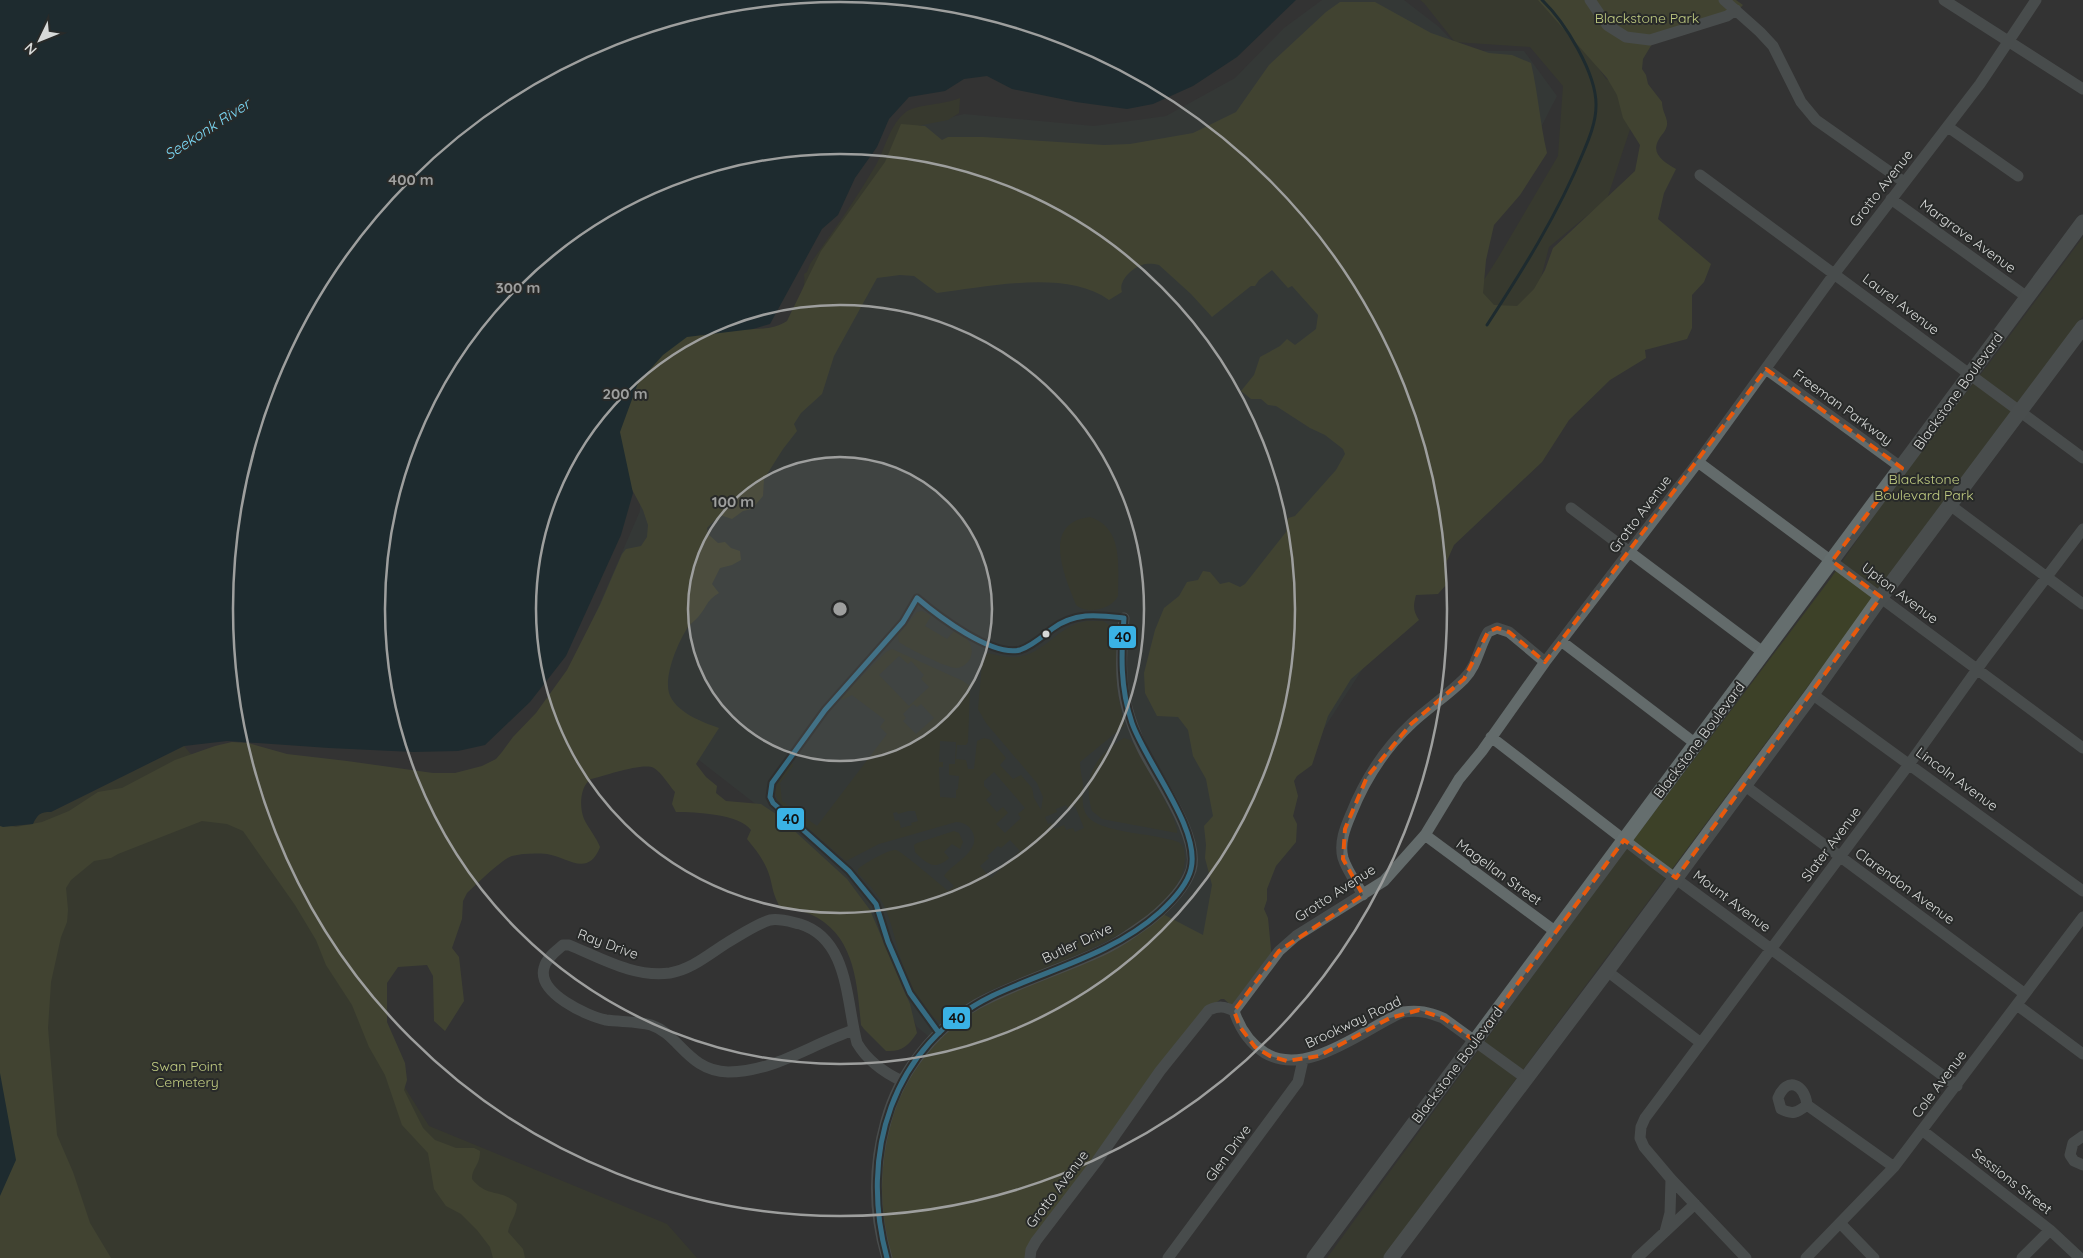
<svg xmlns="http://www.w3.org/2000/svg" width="2083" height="1258" font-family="Quicksand,sans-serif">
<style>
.built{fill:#363e3b}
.green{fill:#3d4128;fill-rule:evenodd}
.forest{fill:#525830}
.water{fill:#05222a}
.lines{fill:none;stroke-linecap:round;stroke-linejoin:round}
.stream{stroke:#05222a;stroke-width:3}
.street{stroke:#636b6b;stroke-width:11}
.secondary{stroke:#656e6e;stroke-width:15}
.bus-1-casing{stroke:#282a29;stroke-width:9}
.bus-1{stroke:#3ab2e5;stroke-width:5}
.marked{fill:none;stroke:#e8590c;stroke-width:4;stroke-dasharray:10 6;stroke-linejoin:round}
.ring{fill:none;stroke:#9e9f9e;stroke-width:2.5}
.bus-dot{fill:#d7d9d8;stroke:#282a29;stroke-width:2}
.labels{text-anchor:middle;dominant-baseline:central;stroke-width:4;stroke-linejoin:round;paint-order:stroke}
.park-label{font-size:14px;fill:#c3ce83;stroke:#282a29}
.street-label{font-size:14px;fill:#d7d9d8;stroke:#282a29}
.water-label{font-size:15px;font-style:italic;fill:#7cdbf9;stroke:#282a29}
.centre{fill:#9e9f9e;stroke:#282a29;stroke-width:2.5}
.ring-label{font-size:15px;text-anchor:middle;font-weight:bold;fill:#9e9f9e;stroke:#282a29;stroke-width:4;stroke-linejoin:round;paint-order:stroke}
.line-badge{stroke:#282a29;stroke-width:2}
.pale-badge-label{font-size:14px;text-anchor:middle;font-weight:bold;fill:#111}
</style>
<rect width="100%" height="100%" fill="#333"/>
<path class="built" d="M 1322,0 L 1404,0 L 1439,27 L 1462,51 L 1524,51 L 1557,96 L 1447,312 L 1471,502 L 1260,827 L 1236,929 L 1056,1141 L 917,1027 L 877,944 L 789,830 L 574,663 L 640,511 L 641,456 L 792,319 L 893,155 L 923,124 L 964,114 L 1094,126 L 1166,116 L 1235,78 L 1284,28 Z"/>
<path class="green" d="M 1420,0 L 1550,0 L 1606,79 L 1623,87 L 1634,117 L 1607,199 L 1549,247 L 1530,320 L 1459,319 L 1498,258 L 1558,156 L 1563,86 L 1530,47 L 1455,42 L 1424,3 Z
M 960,98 L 959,113 L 948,120 L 917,126 L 804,311 L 783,332 C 792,315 807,294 804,274 L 807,272 L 810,264 C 833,232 856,199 876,165 C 885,149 890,124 906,112 C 917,104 944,105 960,98 Z
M 2083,237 L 2083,316 L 1383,1258 L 1327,1258 L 1588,900 L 1831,578 L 1905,470 L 1988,365 Z
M 1090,517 C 1124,528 1118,567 1118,596 C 1112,609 1087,615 1076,605 C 1064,575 1041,523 1090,517 Z
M 922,611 L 931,616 L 925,626 L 947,639 L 955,630 C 960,633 966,637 969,642 C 976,653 969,667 956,668 C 947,668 907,648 899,642 L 898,635 L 917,612 Z
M 1087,621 L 1103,621 L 1116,629 L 1117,688 L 1124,726 L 1080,762 C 1080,770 1082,777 1083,784 C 1083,794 1081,805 1086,814 C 1095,832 1147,833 1167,839 C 1173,840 1180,841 1183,847 C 1186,855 1185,862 1183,870 C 1165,932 1042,967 989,991 C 973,999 959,1010 945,1021 L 939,1021 C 904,1000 900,945 886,910 C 880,895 869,885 858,873 L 858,869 C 863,864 889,849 896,850 C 900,850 942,886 948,891 L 954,886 L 944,876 C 952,863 983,851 972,831 C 969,825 962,822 956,822 L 879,844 L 846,861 L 778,802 L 775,792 L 777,784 L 790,764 L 793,764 L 793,766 L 780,783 L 782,801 L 817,826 L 887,734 L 880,727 L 885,720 L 852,695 L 842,700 L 840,698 L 886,652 L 892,649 L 963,681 L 970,686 L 968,742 L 966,745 L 957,745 L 956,759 L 966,760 L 968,769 L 974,769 L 977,741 L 984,738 L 991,740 L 1006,758 L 1000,765 L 1013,779 L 1021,775 L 1032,788 L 1034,798 L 1041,810 L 1043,797 L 1037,783 L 986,723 L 978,709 L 982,664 L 982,660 L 988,653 C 996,655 1004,657 1011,657 C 1044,658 1055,626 1087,621 ZM 899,656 L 908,664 L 911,661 L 924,675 L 921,679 L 929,687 L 909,706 L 879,675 ZM 913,704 L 917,707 L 921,704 L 934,718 L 916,734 L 903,721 L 906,718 L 903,714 ZM 940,741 L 956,742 L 955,764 L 949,764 L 949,775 L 959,776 L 958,789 L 956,790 L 956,798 L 940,797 L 939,767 L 943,767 L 943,762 L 939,762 ZM 994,772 L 1025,808 L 1018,814 L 1021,818 L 1005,833 L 996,824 L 1008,813 L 1003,807 L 997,812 L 986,800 L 992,794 L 984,786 L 984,781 ZM 1066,805 L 1068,808 L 1075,806 L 1084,828 L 1075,832 L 1073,828 L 1066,830 L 1064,825 L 1054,829 L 1051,823 L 1048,824 L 1045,817 L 1057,812 L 1056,809 ZM 908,811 L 915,811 L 918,821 L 911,823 L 912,825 L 901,828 L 899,820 L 895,821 L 893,813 L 897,812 L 898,814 ZM 1010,840 L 1020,851 L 991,878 L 980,866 L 989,858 L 987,856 L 998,846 L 1001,848 Z
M 1124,738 L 1130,740 L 1134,745 C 1141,758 1181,825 1177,833 L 1102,819 L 1092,811 C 1082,778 1095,755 1124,738 Z
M 184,746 L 268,845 L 383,1053 L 429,1126 L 667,1224 L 697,1258 L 0,1258 L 0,826 L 43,812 L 51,812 Z
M 954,831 L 959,833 L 963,842 L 960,849 L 952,844 L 944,852 L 949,858 C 935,871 927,864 915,852 L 914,845 L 917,843 Z"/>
<path class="forest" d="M 1538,0 L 1736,0 L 1743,5 L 1737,11 L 1655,39 L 1643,59 L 1642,69 L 1646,75 L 1648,84 L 1662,102 C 1662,112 1668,118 1667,125 C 1666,131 1662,134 1659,139 C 1650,154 1664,162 1676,169 L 1664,193 L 1658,219 L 1711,264 L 1704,282 L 1692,295 L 1692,328 L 1687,339 L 1645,350 L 1646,358 L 1610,380 L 1569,420 L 1542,462 L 1454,545 L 1446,563 L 1446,585 L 1438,594 L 1416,595 C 1413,606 1413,611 1419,620 L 1351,679 L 1328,716 L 1312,765 L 1297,776 L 1294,781 L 1298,796 L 1293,816 L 1297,824 L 1296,842 L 1276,866 L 1267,889 L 1267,900 L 1264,909 L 1268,918 L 1272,960 L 1234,1008 L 1224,999 L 1221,999 L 1210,1007 L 1030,1258 L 891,1258 L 875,1175 L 896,1089 L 952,1022 L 1093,952 L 1159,912 L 1203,935 L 1212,885 L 1205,858 L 1206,845 L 1204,826 L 1213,816 L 1206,779 L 1193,756 L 1188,730 L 1178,717 L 1157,716 L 1145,693 L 1144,673 L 1155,630 L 1164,608 L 1179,596 L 1187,582 L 1198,580 L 1203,571 L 1210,572 L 1220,584 L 1229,582 L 1240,587 L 1245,584 L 1286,532 L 1288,518 L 1295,516 L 1336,470 L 1345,454 L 1343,449 L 1325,435 L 1310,428 L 1276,406 L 1268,405 L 1261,399 L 1251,399 L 1241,391 L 1254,375 L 1260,357 L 1280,346 L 1287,339 L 1295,345 L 1316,329 L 1318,315 L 1292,286 L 1288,288 L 1272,270 L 1259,280 L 1255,286 L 1251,286 L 1212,317 L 1191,294 L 1159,265 C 1154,264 1147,263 1142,265 C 1132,268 1118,281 1122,292 L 1109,300 C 1066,269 987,287 937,293 L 914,276 L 900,275 L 877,278 L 834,356 L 822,394 L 801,413 L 794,424 L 797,431 L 783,449 L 764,479 L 763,496 L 752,509 L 743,511 L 732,519 L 720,515 L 707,528 L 708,534 L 718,543 L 725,542 L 731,548 L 740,551 L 741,560 L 732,565 L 720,568 L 712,584 L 719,593 C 706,601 708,605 699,616 C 696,620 691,623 688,627 C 678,642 664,675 669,693 C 675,712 702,722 719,728 L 696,764 L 706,777 L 717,786 L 716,793 L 726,801 L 761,804 L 776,814 L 847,879 L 870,910 L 910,1004 L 917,1033 C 908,1046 902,1052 886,1051 L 864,1029 L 861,1025 C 857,983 855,934 810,914 C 800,910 790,910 780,907 C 771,891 773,883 767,869 C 762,857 755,849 747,839 L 751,830 C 740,814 695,812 676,812 L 672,804 L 675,792 C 668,784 662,773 654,768 C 643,762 605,776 591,779 C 580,786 579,807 584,819 C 589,829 596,837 600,847 C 588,878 567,857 547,854 C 538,853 522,853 512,856 C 501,860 477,884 467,893 L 463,901 L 462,919 L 452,948 L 459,957 L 464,1001 L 445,1031 L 434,1021 L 433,976 L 427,965 L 398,967 L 387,983 L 387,1022 L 405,1063 L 407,1080 L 404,1090 L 423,1128 L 435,1140 L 456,1148 L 474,1148 L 480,1151 C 480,1166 472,1167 472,1179 C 488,1199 502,1188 517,1204 C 516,1217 510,1220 508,1232 L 523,1249 L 525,1258 L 493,1258 L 490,1247 L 477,1230 L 461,1214 L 446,1206 L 434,1189 L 428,1153 L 402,1125 L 385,1075 L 369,1047 L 352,1005 L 326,965 L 316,940 L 295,905 L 243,831 L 227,824 L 202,821 L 118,854 L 111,858 L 94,861 L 71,880 L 66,888 L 68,910 L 67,922 L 61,937 L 51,982 L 48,1028 L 57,1135 L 73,1172 L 90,1223 L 111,1258 L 0,1258 L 0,824 L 16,827 L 42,822 L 69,811 L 98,792 L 122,788 L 175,760 L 215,746 L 232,742 L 248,743 L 287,754 L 347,761 L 433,773 L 455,773 L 482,766 L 496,759 L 502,752 L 513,737 L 536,713 L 567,670 L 600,605 L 622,554 L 626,549 L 641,546 L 647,537 L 648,525 L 643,510 L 628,482 L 618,429 L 648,340 C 676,337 703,333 730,330 C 750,328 770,332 787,321 L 821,251 L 885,162 L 901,124 L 925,126 L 942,140 L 948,137 L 983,137 L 1104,145 L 1130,144 L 1193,133 L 1236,112 L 1269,65 L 1326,12 L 1340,2 L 1375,2 L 1431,33 L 1489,53 L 1512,55 L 1531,63 C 1538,93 1540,123 1547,153 L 1520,195 L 1494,225 L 1486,260 L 1483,293 L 1494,305 L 1517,306 L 1534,289 L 1545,270 L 1553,248 L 1635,171 L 1640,145 L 1623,118 L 1617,95 L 1607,78 Z"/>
<path class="water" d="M 0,0 L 1296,0 L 1237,57 L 1193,86 L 1153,104 L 1127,109 L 1076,102 L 1012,89 L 987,76 L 964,79 L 945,91 L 909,97 L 889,119 L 877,147 L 855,178 L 838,215 L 822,229 L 770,324 L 753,329 L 687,337 L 663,355 L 638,383 L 620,432 L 633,493 L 621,535 L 566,656 L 530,702 L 485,745 L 458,751 L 413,752 L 329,748 L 227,741 L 184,746 L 51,812 C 40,812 38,814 33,824 L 3,827 L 0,826 Z
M 0,1073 L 16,1160 L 0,1196 Z"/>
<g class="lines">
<path class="stream" d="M 1487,325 C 1522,271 1558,214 1583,153 C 1589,139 1596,122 1596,106 C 1597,74 1565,22 1542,0"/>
<path class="street" d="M 1590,0 L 1607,25 L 1626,37 L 1650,40 L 1727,16 L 1736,10
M 1724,0 L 1760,32 L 1773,46 L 1801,102 L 1816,120 L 1904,182
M 1944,0 L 2083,89
M 1948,127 L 2018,176
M 1700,175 L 2083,458
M 1891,199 L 2027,297
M 1766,369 L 1902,468
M 1698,462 L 2083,748
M 1950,505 L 2083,604
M 1571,508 L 1764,653
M 1561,641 L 1696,744
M 1812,694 L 2083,891
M 1491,737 L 1649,859 L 1957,1086
M 1744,785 L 2025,994
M 1425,835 L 1556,932
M 1363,895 C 1357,884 1347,871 1343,858 C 1339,843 1345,828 1351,814 C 1365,779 1384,749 1412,723 C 1428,708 1448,695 1464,679 C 1477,666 1479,647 1488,632 L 1497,628 L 1509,632 L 1545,662
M 1607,971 L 1701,1043
M 2017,1005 L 2083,1054
M 1234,1011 L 1279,951 L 1296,936 L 1384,881 L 1425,835 L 1459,779 L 1482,751 L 1545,662 L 1698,462 L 1835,273 L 1980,84 L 2036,0
M 854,1030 C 811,1044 774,1072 728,1072 C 688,1071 679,1034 651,1025 C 637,1021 621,1022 606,1020 C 587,1016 537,993 544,968 C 546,958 556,951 563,945 L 569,945 C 601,958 634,978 670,973 C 693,969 710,953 730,941 C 742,934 757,924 770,920 C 780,918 791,922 800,924 C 849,939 846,1002 857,1043 C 867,1060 885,1073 902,1081
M 1807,1105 C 1797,1113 1792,1115 1781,1109 L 1778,1098 C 1787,1076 1805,1084 1807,1105 L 1894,1167
M 1923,1131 L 2050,1230 L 2080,1258
M 2083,1136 L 2073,1143 L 2070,1155 L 2074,1161 L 2083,1165
M 1840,1223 L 1874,1258
M 1665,1232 L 1670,1213 L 1671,1179
M 887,1258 C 873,1212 873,1167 886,1121 C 899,1073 934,1029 977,1004 C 1014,984 1056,971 1094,954 C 1114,946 1132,933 1150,920 C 1166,907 1184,890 1191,870 C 1201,838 1157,778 1143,750 C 1136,736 1130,719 1126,704 C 1119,676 1122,647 1124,618
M 1030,1258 L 1031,1250 L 1036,1241 L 1097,1161 L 1160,1071 L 1209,1010 C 1219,1006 1224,1006 1234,1011 C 1240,1029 1249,1043 1265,1053 C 1307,1078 1364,1029 1403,1012 C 1419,1010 1428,1012 1443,1018 L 1527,1079
M 1168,1258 L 1298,1082 L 1303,1060
M 1637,1258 L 1695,1204
M 1746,1258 L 1671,1179 L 1644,1147 L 1640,1138 L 1641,1127 L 1645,1118 L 1910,763 L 1983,661 L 2083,529
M 1806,1258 L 1894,1167 L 2083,917
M 2022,1258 L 2050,1230"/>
<path class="secondary" d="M 1314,1258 L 2083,222
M 1391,1258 L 1607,971 L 1812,694 L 1881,597 L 2083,327"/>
<defs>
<path id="bus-1" d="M 887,1258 C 859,1155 891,1045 992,996 C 1049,969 1112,955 1160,912 C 1172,901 1187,886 1191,869 C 1201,829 1146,763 1132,723 C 1120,688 1121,654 1124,618 C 1097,615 1075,612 1052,629 C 1042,637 1032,646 1020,650 C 992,657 938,616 917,598 L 903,622 L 825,710 L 772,783 L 770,797 L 773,803 L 849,871 L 876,904 L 888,942 L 910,993 L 939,1033"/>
</defs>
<use href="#bus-1" class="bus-1-casing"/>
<use href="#bus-1" class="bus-1"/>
</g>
<path d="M0 0H2083V1258H0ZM 1766,369 L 1902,468 L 1832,561 L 1881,597 L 1676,878 L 1624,840 L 1475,1041 L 1443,1018 L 1419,1010 L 1390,1018 L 1319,1056 L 1287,1061 L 1270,1056 L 1255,1047 L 1240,1027 L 1234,1011 L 1279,951 L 1363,895 L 1343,859 L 1345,829 L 1367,777 L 1411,724 L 1464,679 L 1488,632 L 1497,628 L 1509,632 L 1545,662 Z" fill="#333" fill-opacity=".55" fill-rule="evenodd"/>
<path class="marked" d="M 1766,369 L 1902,468 L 1832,561 L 1881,597 L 1676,878 L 1624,840 L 1475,1041 L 1443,1018 L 1419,1010 L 1390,1018 L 1319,1056 L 1287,1061 L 1270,1056 L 1255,1047 L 1240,1027 L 1234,1011 L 1279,951 L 1363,895 L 1343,859 L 1345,829 L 1367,777 L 1411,724 L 1464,679 L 1488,632 L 1497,628 L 1509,632 L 1545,662 Z"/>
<circle cx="840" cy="609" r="152" fill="#9e9f9e" fill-opacity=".12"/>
<g class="ring">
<circle cx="840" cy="609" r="152"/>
<circle cx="840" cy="609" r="304"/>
<circle cx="840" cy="609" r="455"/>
<circle cx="840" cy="609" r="607"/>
</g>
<circle class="bus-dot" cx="1046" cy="634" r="4.5"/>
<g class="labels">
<g class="park-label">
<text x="1647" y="18">Blackstone Park</text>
<text x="1924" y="479">Blackstone<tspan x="1924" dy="16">Boulevard Park</tspan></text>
<text x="187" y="1066">Swan Point<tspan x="187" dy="16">Cemetery</tspan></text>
</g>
<g class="street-label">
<text transform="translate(1881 188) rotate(-52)">Grotto Avenue</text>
<text transform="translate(1968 236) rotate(36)">Margrave Avenue</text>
<text transform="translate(1901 304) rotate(37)">Laurel Avenue</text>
<text transform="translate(1958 391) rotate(-54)">Blackstone Boulevard</text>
<text transform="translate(1843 407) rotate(36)">Freeman Parkway</text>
<text transform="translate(1640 514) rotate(-53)">Grotto Avenue</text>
<text transform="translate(1900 593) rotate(37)">Upton Avenue</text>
<text transform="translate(1699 740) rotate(-53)">Blackstone Boulevard</text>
<text transform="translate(1957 779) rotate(36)">Lincoln Avenue</text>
<text transform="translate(1831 844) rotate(-53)">Slater Avenue</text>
<text transform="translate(1499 872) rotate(36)">Magellan Street</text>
<text transform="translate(1905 886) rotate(36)">Clarendon Avenue</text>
<text transform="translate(1335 893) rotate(-33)">Grotto Avenue</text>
<text transform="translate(1732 901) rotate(37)">Mount Avenue</text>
<text transform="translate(1077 943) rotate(-25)">Butler Drive</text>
<text transform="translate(608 944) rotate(20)">Ray Drive</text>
<text transform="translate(1353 1022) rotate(-25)">Brookway Road</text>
<text transform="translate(1457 1065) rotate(-53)">Blackstone Boulevard</text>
<text transform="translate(1939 1084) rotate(-53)">Cole Avenue</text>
<text transform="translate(1228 1153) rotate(-54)">Glen Drive</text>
<text transform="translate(2012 1181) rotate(38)">Sessions Street</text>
<text transform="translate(1057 1189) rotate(-53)">Grotto Avenue</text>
</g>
<g class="water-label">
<text transform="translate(207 129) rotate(-33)">Seekonk River</text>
</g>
</g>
<circle cx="840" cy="609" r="8" class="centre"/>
<g class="ring-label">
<text x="411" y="185">400 m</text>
<text x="518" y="293">300 m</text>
<text x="625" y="399">200 m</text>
<text x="733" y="507">100 m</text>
</g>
<g class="line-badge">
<rect x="1108" y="625" width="29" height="24" rx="5" fill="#3ab2e5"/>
<rect x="776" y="807" width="29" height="24" rx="5" fill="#3ab2e5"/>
<rect x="942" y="1006" width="29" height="24" rx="5" fill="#3ab2e5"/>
</g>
<g class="pale-badge-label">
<text x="1123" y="642">40</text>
<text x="791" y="824">40</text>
<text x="957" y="1023">40</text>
</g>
<g transform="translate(40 40) rotate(227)" stroke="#282a29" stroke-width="4" paint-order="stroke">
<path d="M0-4L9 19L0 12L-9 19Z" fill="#d7d9d8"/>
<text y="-8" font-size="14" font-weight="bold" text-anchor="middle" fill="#d7d9d8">N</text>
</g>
</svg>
